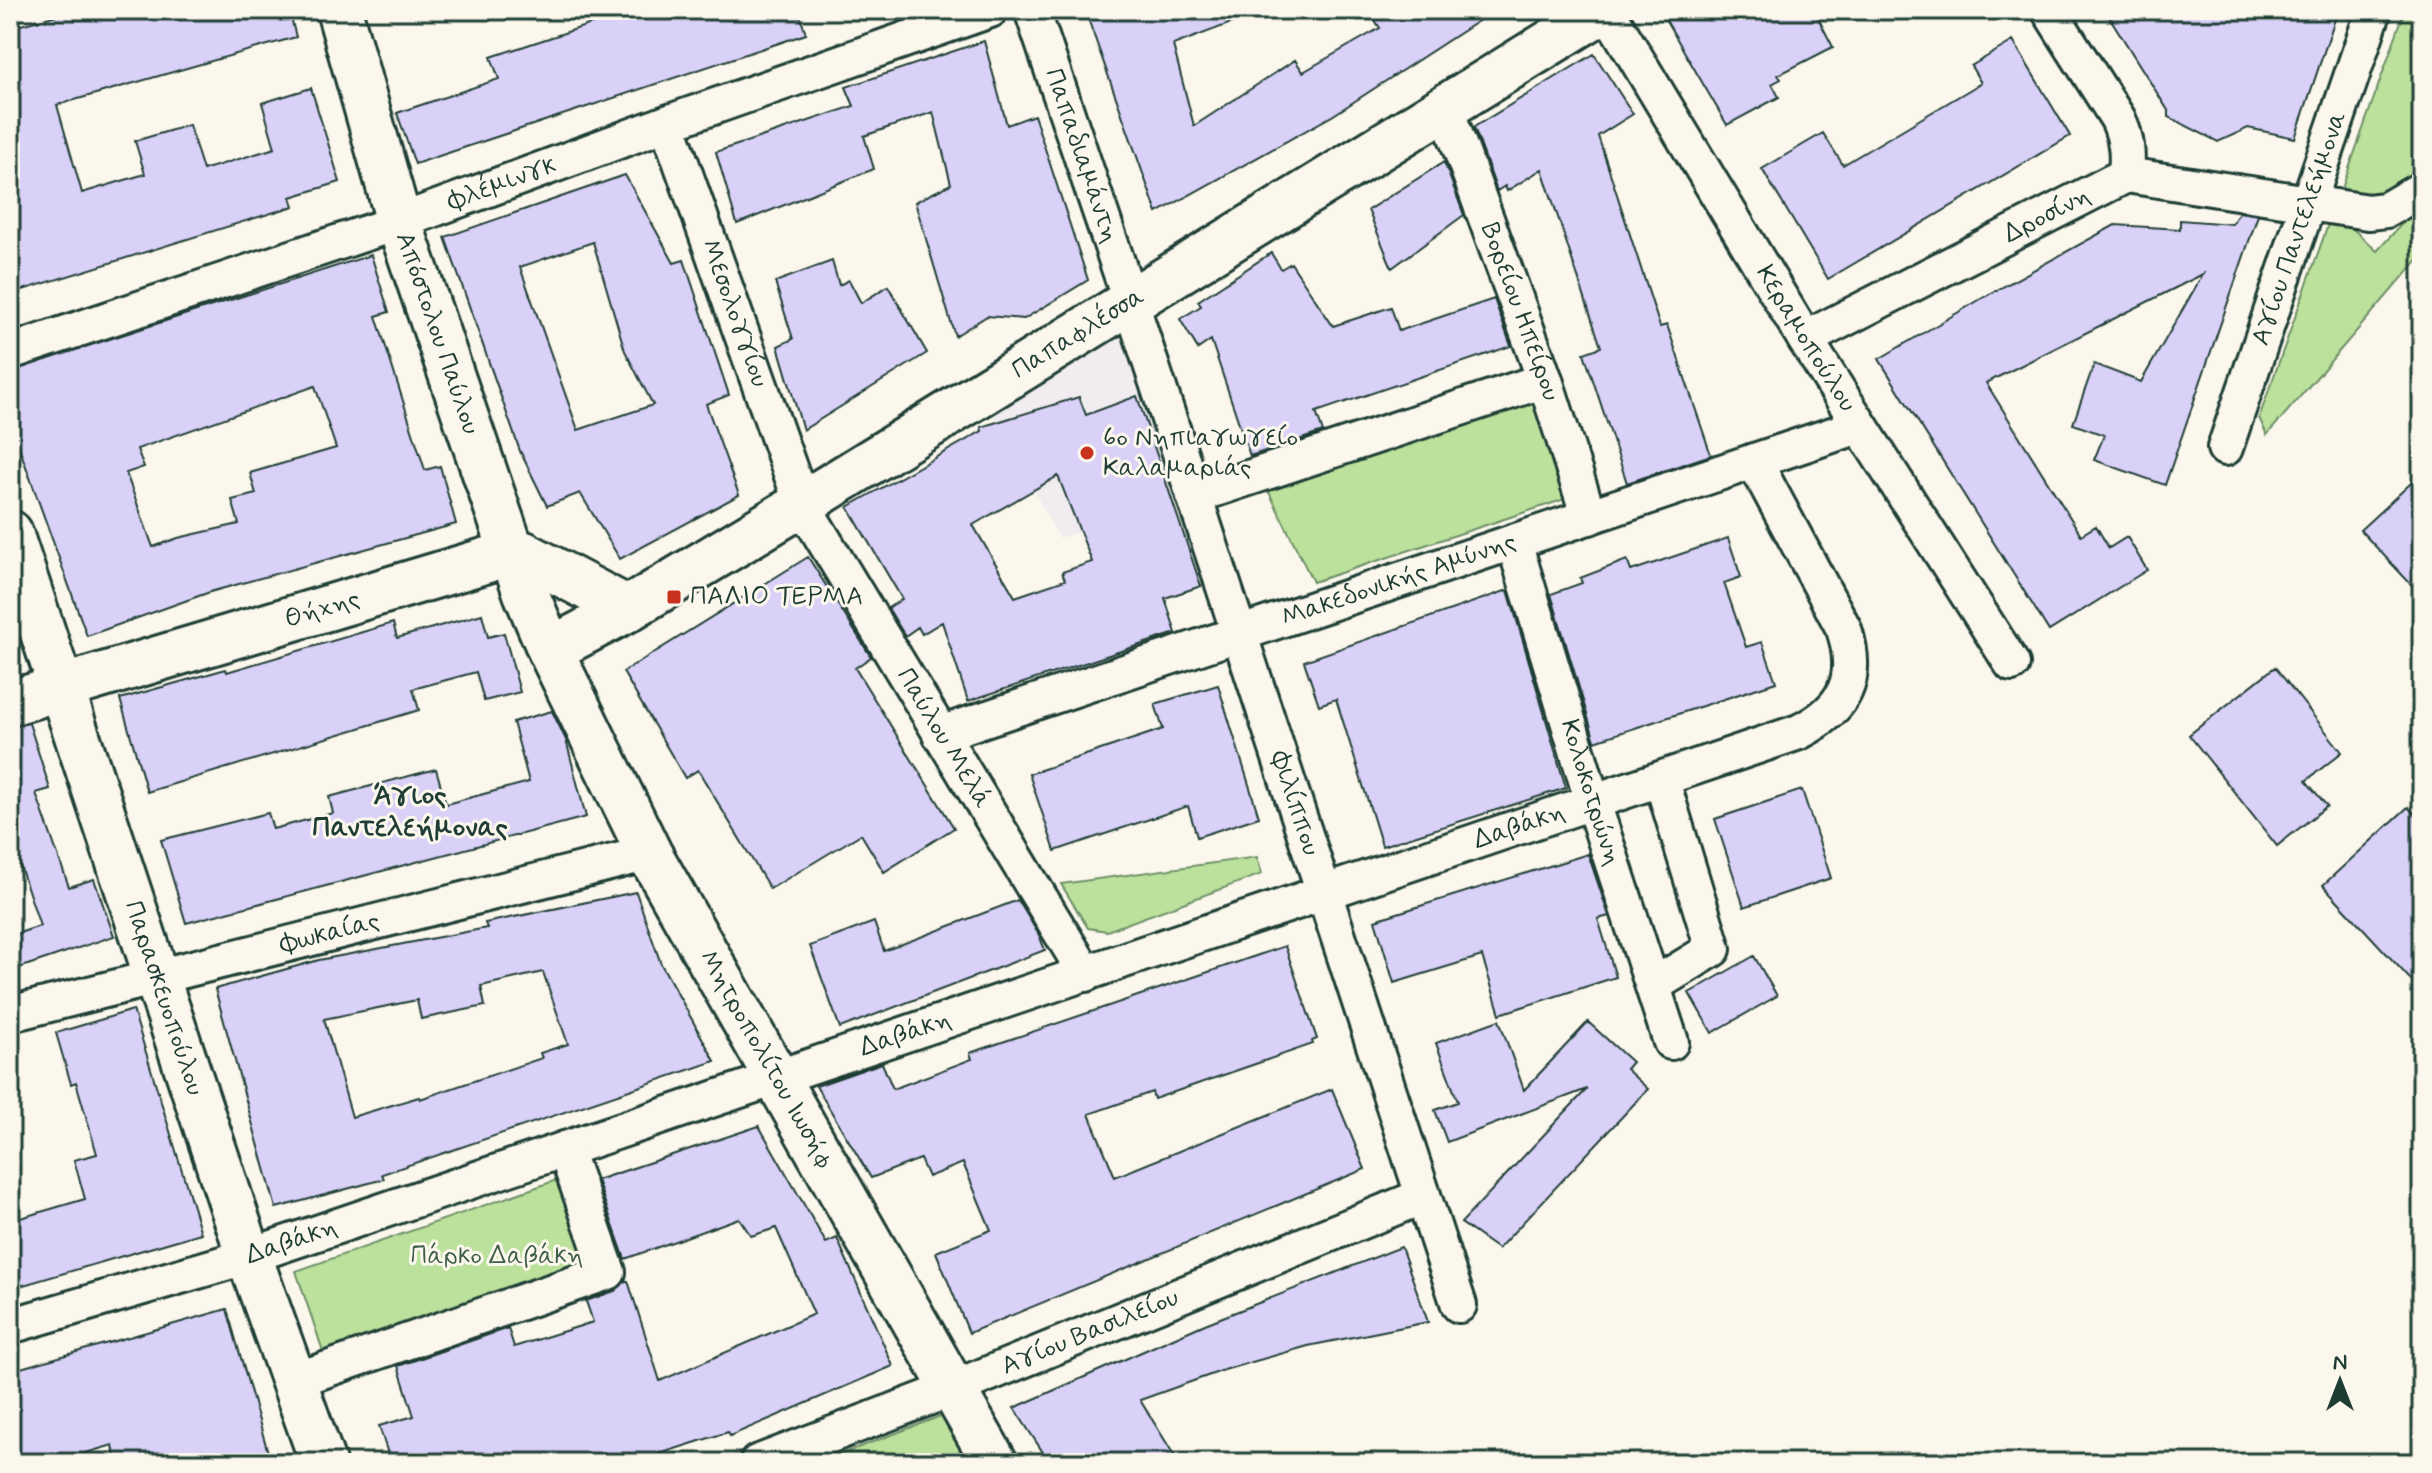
<svg xmlns="http://www.w3.org/2000/svg" width="2432" height="1473" font-family="Mynerve,sans-serif">
<style>
.built{fill:#f1ecf0}
.green{fill:#bce19c;stroke:#6e8f68;stroke-width:2}
.building{fill:#dad1f9;stroke:#1f3d34;stroke-width:2;fill-rule:evenodd}
.lines{fill:none;stroke-linecap:round;stroke-linejoin:round}
.street-casing{stroke:#1f3d34;stroke-width:40}
.secondary-casing{stroke:#1f3d34;stroke-width:50}
.street{stroke:#fbf7ec;stroke-width:34}
.secondary{stroke:#fbf7ec;stroke-width:44}
.poi-dot{fill:#c8321e;stroke:#fbf7ec;stroke-width:3}
.labels{text-anchor:middle;dominant-baseline:central;stroke-width:6;stroke-linejoin:round;paint-order:stroke}
.street-label{font-size:26px;fill:#1f3d34;stroke:#fbf7ec}
.poi-label{font-size:26px;fill:#1f3d34;stroke:#fbf7ec;text-anchor:start}
.park-label{font-size:26px;fill:#3e5e49;stroke:#fbf7ec}
.neighbourhood-label{font-size:28px;font-weight:bold;fill:#1f3d34;stroke:#fbf7ec}
</style>
<rect width="100%" height="100%" fill="#fbf7ec"/>
<filter id="ink" filterUnits="userSpaceOnUse"><feTurbulence type="fractalNoise" baseFrequency=".0125" numOctaves="2"/><feDisplacementMap in="SourceGraphic" scale="16" xChannelSelector="R" yChannelSelector="G"/><feConvolveMatrix kernelMatrix="1 2 1 2 8 2 1 2 1" color-interpolation-filters="sRGB"/></filter>
<g filter="url(#ink)">
<path class="built" d="M 1117,327 L 1177,501 L 1059,538 L 988,405 Z"/>
<path class="green" d="M 2405,10 L 2422,10 L 2422,171 C 2401,193 2376,193 2348,196 L 2341,191 Z
M 2422,202 L 2422,255 L 2267,435 L 2259,418 L 2329,222 L 2351,227 L 2377,251 Z
M 1533,393 L 1565,499 L 1313,582 L 1264,482 Z
M 1257,857 L 1262,874 L 1107,931 L 1088,928 L 1061,884 Z
M 574,1174 L 608,1272 L 329,1369 L 296,1271 Z
M 946,1414 L 972,1463 L 818,1463 Z"/>
<path class="building" d="M 75,10 L 289,10 L 296,37 L 57,105 L 82,193 L 145,174 L 135,141 L 189,125 L 203,170 L 275,148 L 262,103 L 311,88 L 340,182 L 291,197 L 294,206 L 10,294 L 10,28 Z
M 613,10 L 671,10 L 674,19 L 703,10 L 798,10 L 806,34 L 415,164 L 397,113 L 499,79 L 491,57 L 616,16 Z
M 1085,10 L 1257,10 L 1258,13 L 1173,45 L 1194,126 L 1295,60 L 1303,72 L 1380,28 L 1368,10 L 1495,10 L 1332,116 L 1157,213 Z
M 1660,10 L 1814,10 L 1833,47 L 1778,75 L 1781,79 L 1772,84 L 1779,97 L 1727,125 Z
M 2105,10 L 2338,10 L 2295,138 L 2248,128 L 2218,142 L 2169,117 L 2169,112 Z
M 984,41 L 1007,125 L 1034,115 L 1088,280 L 1024,319 L 987,316 L 955,336 L 915,202 L 951,184 L 933,112 L 864,136 L 874,169 L 737,224 L 716,152 L 854,106 L 846,87 Z
M 2013,41 L 2070,136 L 1828,279 L 1762,169 L 1823,133 L 1843,165 L 1981,83 L 1971,66 Z
M 1594,54 L 1633,114 L 1598,136 L 1660,327 L 1667,325 L 1711,455 L 1627,483 L 1584,353 L 1601,347 L 1542,169 L 1507,191 L 1505,186 L 1497,191 L 1474,127 Z
M 1444,162 L 1464,215 L 1392,268 L 1368,210 Z
M 625,175 L 674,263 L 684,260 L 729,395 L 706,404 L 739,495 L 620,559 L 580,493 L 547,506 L 520,451 L 445,237 ZM 593,242 L 625,351 L 653,405 L 578,430 L 520,267 Z
M 2239,212 L 2258,215 L 2165,485 L 2094,460 L 2104,435 L 2073,424 L 2094,364 L 2141,382 L 2203,274 L 1986,383 L 2081,535 L 2096,526 L 2109,548 L 2127,537 L 2147,570 L 2049,631 L 1879,359 L 1986,296 L 2115,225 L 2180,229 L 2180,220 L 2232,224 Z
M 1271,253 L 1281,269 L 1291,263 L 1333,326 L 1391,307 L 1399,331 L 1494,299 L 1511,346 L 1316,412 L 1323,432 L 1250,456 L 1211,340 L 1198,349 L 1180,319 L 1201,306 L 1198,301 Z
M 371,255 L 389,312 L 376,316 L 425,470 L 440,466 L 456,524 L 210,592 L 87,636 L 10,422 L 10,371 ZM 315,386 L 336,448 L 250,473 L 256,494 L 232,500 L 239,524 L 178,538 L 153,547 L 126,473 L 144,467 L 137,449 Z
M 832,261 L 839,285 L 849,280 L 861,303 L 888,286 L 927,353 L 803,430 L 778,346 L 793,339 L 775,282 Z
M 1137,396 L 1201,586 L 1165,598 L 1176,633 L 968,701 L 942,622 L 922,634 L 918,627 L 905,636 L 888,608 L 902,599 L 848,507 L 982,431 L 981,427 L 1079,397 L 1086,415 ZM 1058,476 L 1092,562 L 1062,572 L 1065,580 L 1015,597 L 973,525 Z
M 2422,473 L 2422,596 L 2360,530 Z
M 1728,538 L 1741,577 L 1724,583 L 1746,647 L 1762,642 L 1776,682 L 1595,741 L 1551,594 L 1582,583 L 1580,578 L 1627,560 L 1631,571 Z
M 808,557 L 871,657 L 855,668 L 954,828 L 884,872 L 861,834 L 770,889 L 698,770 L 685,778 L 623,672 Z
M 1508,590 L 1566,788 L 1382,846 L 1336,699 L 1319,705 L 1304,661 Z
M 482,614 L 488,637 L 504,633 L 520,692 L 484,701 L 476,672 L 413,689 L 419,710 L 147,792 L 120,699 L 226,669 L 227,672 L 393,623 L 397,638 Z
M 2275,667 L 2342,752 L 2306,781 L 2327,806 L 2277,846 L 2189,735 Z
M 1218,685 L 1259,817 L 1197,837 L 1188,806 L 1055,851 L 1029,774 L 1163,729 L 1155,704 Z
M 552,711 L 566,740 L 586,817 L 186,923 L 161,840 L 268,813 L 273,829 L 333,813 L 329,797 L 436,769 L 446,804 L 529,782 L 513,722 Z
M 29,723 L 50,789 L 36,793 L 69,887 L 94,879 L 114,936 L 10,971 L 10,936 L 40,926 L 18,860 L 10,863 L 10,727 Z
M 1802,790 L 1831,878 L 1744,907 L 1715,819 Z
M 2408,807 L 2422,822 L 2422,992 L 2323,885 Z
M 1588,854 L 1609,916 L 1598,919 L 1616,977 L 1500,1014 L 1482,956 L 1394,983 L 1375,920 Z
M 636,892 L 661,964 L 715,1061 L 382,1174 L 384,1179 L 276,1208 L 215,989 L 319,960 L 487,928 L 485,923 ZM 543,972 L 568,1044 L 540,1053 L 542,1058 L 420,1099 L 419,1097 L 352,1117 L 324,1019 L 417,1000 L 421,1019 L 485,1006 L 481,986 Z
M 1018,900 L 1039,935 L 1045,950 L 840,1028 L 810,946 L 874,922 L 884,951 Z
M 1285,946 L 1317,1039 L 1312,1041 L 1313,1044 L 1154,1099 L 1152,1092 L 1089,1114 L 1115,1177 L 1332,1089 L 1365,1169 L 969,1333 L 936,1252 L 991,1230 L 963,1163 L 928,1177 L 920,1159 L 871,1178 L 816,1086 L 882,1063 L 893,1089 L 972,1059 L 970,1053 Z
M 1754,956 L 1777,996 L 1712,1033 L 1689,993 Z
M 133,1010 L 201,1233 L 10,1289 L 10,1221 L 85,1199 L 74,1160 L 97,1154 L 76,1082 L 71,1084 L 56,1033 Z
M 1499,1020 L 1524,1090 L 1588,1022 L 1632,1062 L 1626,1069 L 1648,1089 L 1498,1249 L 1461,1223 L 1587,1089 L 1447,1142 L 1435,1110 L 1458,1102 L 1436,1043 Z
M 759,1126 L 826,1243 L 837,1238 L 893,1366 L 730,1436 L 728,1432 L 631,1463 L 391,1463 L 379,1426 L 414,1416 L 398,1366 L 508,1328 L 514,1347 L 593,1322 L 586,1301 L 615,1291 L 625,1281 L 628,1281 L 660,1381 L 814,1314 L 776,1228 L 751,1236 L 739,1218 L 625,1259 L 597,1180 Z
M 1401,1247 L 1428,1322 L 1308,1346 L 1224,1370 L 1140,1400 L 1179,1463 L 1050,1463 L 1014,1408 L 1205,1324 Z
M 227,1309 L 271,1463 L 116,1463 L 113,1445 L 51,1463 L 10,1463 L 10,1371 Z"/>
<g class="lines">
<defs>
<g id="street">
<path id="s1" d="M 1032,10 L 1131,303 L 1459,1305"/>
<path id="s2" d="M 1607,10 L 1805,339 L 2012,664"/>
<path d="M 2049,10 L 2118,119 C 2127,139 2128,154 2126,175"/>
<path id="s3" d="M 1446,109 L 1545,380 L 1589,517"/>
<path id="s4" d="M 667,123 L 802,504 L 1086,974"/>
<path id="s5" d="M 1805,339 L 2126,175 L 2368,212 L 2386,210 L 2422,189"/>
<path id="s6" d="M 10,352 L 399,222 L 667,123 L 990,10"/>
<path id="s7" d="M 2225,448 L 2374,10"/>
<path d="M 1194,496 L 1545,380"/>
<path id="s8" d="M 1514,542 L 1593,803 L 1671,1042"/>
<path id="s9" d="M 940,734 L 1859,426"/>
<path d="M 1654,985 L 1713,949 L 1662,781"/>
<path id="s10" d="M 10,1014 L 649,853"/>
<path id="s11" d="M 10,1326 L 249,1256 L 1799,732 C 1845,709 1860,679 1844,629 L 1754,461"/>
<path d="M 293,1381 L 608,1272 L 565,1149"/>
<path id="s12" d="M 757,1463 L 954,1388 L 1423,1196"/>
</g>
<g id="secondary">
<path id="s13" d="M 339,10 L 399,222 L 526,593 L 550,650 L 649,853 L 995,1463"/>
<path id="s14" d="M 10,533 L 249,1256 L 323,1463"/>
<path id="s15" d="M 550,650 L 628,609 L 802,504 L 1603,10"/>
<path id="s16" d="M 10,703 L 511,553 L 522,553 L 628,609"/>
</g>
</defs>
<use href="#street" class="street-casing"/>
<use href="#secondary" class="secondary-casing"/>
<use href="#street" class="street"/>
<use href="#secondary" class="secondary"/>
</g>
</g>
<g class="poi-dot">
<circle cx="1087" cy="453" r="8"/>
<rect x="666" y="589" width="16" height="16" rx="4"/>
</g>
<g class="labels">
<g class="street-label">
<text stroke="none"><textPath href="#s1" startOffset="154">Παπαδιαμάντη</textPath></text>
<text stroke="none"><textPath href="#s6" startOffset="520">Φλέμινγκ</textPath></text>
<text stroke="none"><textPath href="#s5" startOffset="272">Δροσίνη</textPath></text>
<text stroke="none"><textPath href="#s7" startOffset="232">Αγίου Παντελεήμονα</textPath></text>
<text stroke="none"><textPath href="#s3" startOffset="216">Βορείου Ηπείρου</textPath></text>
<text stroke="none"><textPath href="#s4" startOffset="202">Μεσολογγίου</textPath></text>
<text stroke="none"><textPath href="#s13" startOffset="338">Απόστολου Παύλου</textPath></text>
<text stroke="none"><textPath href="#s15" startOffset="616">Παπαφλέσσα</textPath></text>
<text stroke="none"><textPath href="#s2" startOffset="384">Κεραμοπούλου</textPath></text>
<text stroke="none"><textPath href="#s9" startOffset="484">Μακεδονικής Αμύνης</textPath></text>
<text stroke="none"><textPath href="#s16" startOffset="326">Θήχης</textPath></text>
<text stroke="none"><textPath href="#s4" startOffset="678">Παύλου Μελά</textPath></text>
<text stroke="none"><textPath href="#s8" startOffset="262">Κολοκοτρώνη</textPath></text>
<text stroke="none"><textPath href="#s1" startOffset="836">Φιλίππου</textPath></text>
<text stroke="none"><textPath href="#s11" startOffset="1590">Δαβάκη</textPath></text>
<text stroke="none"><textPath href="#s10" startOffset="330">Φωκαίας</textPath></text>
<text stroke="none"><textPath href="#s14" startOffset="490">Παρασκευοπούλου</textPath></text>
<text stroke="none"><textPath href="#s11" startOffset="942">Δαβάκη</textPath></text>
<text stroke="none"><textPath href="#s13" startOffset="1138">Μητροπολίτου Ιωσήφ</textPath></text>
<text stroke="none"><textPath href="#s11" startOffset="294">Δαβάκη</textPath></text>
<text stroke="none"><textPath href="#s12" startOffset="358">Αγίου Βασιλείου</textPath></text>
</g>
<g class="poi-label">
<text x="1103" y="438">6ο Νηπιαγωγείο<tspan x="1103" dy="30">Καλαμαριάς</tspan></text>
<text x="690" y="597">ΠΑΛΙΟ ΤΕΡΜΑ</text>
</g>
<g class="park-label">
<text x="497" y="1256">Πάρκο Δαβάκη</text>
</g>
<g class="neighbourhood-label">
<text x="410" y="796">Άγιος<tspan x="410" dy="32">Παντελεήμονας</tspan></text>
</g>
</g>
<rect width="2432" height="1473" fill="none" stroke="#fbf7ec" stroke-width="40"/>
<rect x="20" y="20" width="2392" height="1433" fill="none" stroke="#1f3d34" stroke-width="3" filter="url(#ink)"/>
<g transform="translate(2340 1381)" stroke="#fbf7ec" stroke-width="6" paint-order="stroke">
<path d="M0-6L14 30L0 20L-14 30Z" fill="#1f3d34"/>
<text y="-12" font-size="22" font-weight="bold" text-anchor="middle" fill="#1f3d34">N</text>
</g>
</svg>
